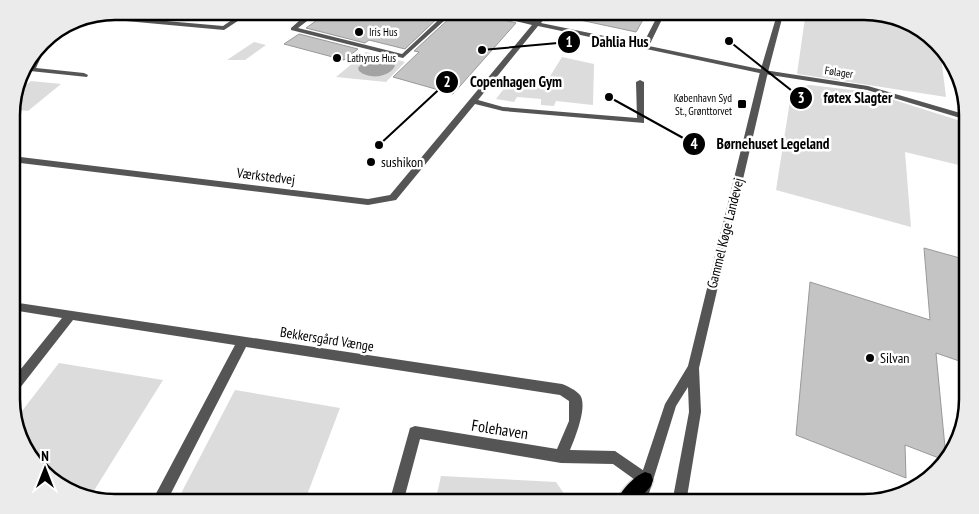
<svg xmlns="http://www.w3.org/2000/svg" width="979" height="514" font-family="'PT Sans Narrow',sans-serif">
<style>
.green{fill:#dcdcdc}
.water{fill:#a3a3a3}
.building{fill:#c4c4c4;stroke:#999}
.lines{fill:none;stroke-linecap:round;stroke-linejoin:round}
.primary-casing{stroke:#dbdbdb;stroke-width:3}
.pedestrian{fill:#555;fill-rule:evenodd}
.minor{fill:#555;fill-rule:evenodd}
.tertiary{fill:#555;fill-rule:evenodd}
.primary{fill:#000;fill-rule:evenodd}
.poi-dot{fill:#000;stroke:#fff;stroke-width:2}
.labels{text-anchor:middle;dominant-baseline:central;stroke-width:5;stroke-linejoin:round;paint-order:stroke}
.far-poi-label{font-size:11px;fill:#000;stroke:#fff;text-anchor:start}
.far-street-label{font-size:11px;fill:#000;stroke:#fff}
.poi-label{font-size:14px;fill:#000;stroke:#fff;text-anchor:start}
.street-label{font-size:14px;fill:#000;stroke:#fff}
.near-street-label{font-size:16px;fill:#000;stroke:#fff}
.rim{fill:none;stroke:#000;stroke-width:2.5}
.leader{fill:none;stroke:#000;stroke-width:2}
.callout-dot{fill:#000;stroke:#fff;stroke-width:2}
.mark-label{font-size:15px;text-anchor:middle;font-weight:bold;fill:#fff}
.callout-label{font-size:15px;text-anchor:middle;font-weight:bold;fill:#000;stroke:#fff;stroke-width:5;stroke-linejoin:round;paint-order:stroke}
</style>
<rect width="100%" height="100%" fill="#fff"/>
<path class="green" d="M 806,11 L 864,11 L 910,22 L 940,48 L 946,97 L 797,74 Z
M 254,42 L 266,45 L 245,60 L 227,60 Z
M 366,52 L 405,62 L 386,82 L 336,77 Z
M 562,57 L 594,64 L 593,105 L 556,101 L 554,106 L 541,105 L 541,99 L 517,97 L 514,102 L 496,99 L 509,82 L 523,85 L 526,82 L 544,86 Z
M 31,81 L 61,84 L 28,111 L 11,109 L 16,93 Z
M 810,85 L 869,92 L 967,123 L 967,167 L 905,152 L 911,227 L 776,190 L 792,88 Z
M 59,363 L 163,380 L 90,497 L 69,492 L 32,462 L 15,420 Z
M 235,390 L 340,408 L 304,503 L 176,503 Z
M 441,476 L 556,482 L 569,501 L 568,503 L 435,503 Z"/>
<path class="water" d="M 378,57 L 392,61 L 395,66 L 393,69 C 385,78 368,79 359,71 L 358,68 L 363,62 Z"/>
<path class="building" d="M 330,11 L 436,11 L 443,13 L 405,49 L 369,40 L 365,43 L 306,28 Z
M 566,11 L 648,11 L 636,32 L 566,17 Z
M 472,12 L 516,23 L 453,94 L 393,77 L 419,52 L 414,51 L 453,15 L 472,19 Z
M 299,34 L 358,49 L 344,60 L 284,44 Z
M 924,248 L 967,260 L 968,364 L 936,353 L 946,458 L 944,460 L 905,445 L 906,478 L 796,435 L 810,282 L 930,320 Z"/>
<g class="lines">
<defs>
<path id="primary" d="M 645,472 L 651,474 L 653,480 L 651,486 L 636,503 L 616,503 C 620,491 634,476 645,472 Z"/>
</defs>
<use href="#primary" class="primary-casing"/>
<path class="pedestrian" d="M 115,11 L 162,15 L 167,11 L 174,11 L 163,19 L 109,12 Z"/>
<path class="minor" d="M 245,11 L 253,11 L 224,30 L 93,18 L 90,16 L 98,15 L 223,26 Z
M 265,11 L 276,11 L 303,18 L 313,11 L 320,11 L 298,28 L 402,54 L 448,11 L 455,11 L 403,58 L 291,30 L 291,28 L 299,21 Z
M 474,11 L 487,11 L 535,21 L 544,11 L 550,11 L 541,23 L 643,44 L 660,11 L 666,11 L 649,46 L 764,70 L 868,86 L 967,115 L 967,120 L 867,90 L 764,74 L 538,26 L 478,100 L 503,107 L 637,118 L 636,82 L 640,80 L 644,82 L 644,123 L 503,111 L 475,104 L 396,200 L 368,205 L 12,162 L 12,156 L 368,199 L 390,195 L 532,25 Z
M 41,44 L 46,46 L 36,68 L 84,73 L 88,75 L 87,77 L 30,71 L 28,70 Z
M 12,302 L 562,384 C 567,386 576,390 580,395 C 588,406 575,438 570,450 L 615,451 L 650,475 L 652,480 L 650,485 L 645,487 L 613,464 L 561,463 L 420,439 L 403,503 L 389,503 L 410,428 L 415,426 L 557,449 L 569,421 L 569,401 L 560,395 L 246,347 L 166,503 L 151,503 L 235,345 L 73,320 L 16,393 L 12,395 L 12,380 L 62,318 L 12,310 Z"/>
<path class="tertiary" d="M 778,11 L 784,11 L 768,72 L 699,368 L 701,412 L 686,503 L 672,503 L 689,412 L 688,387 L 676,406 L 646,503 L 632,503 L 665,404 L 688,366 L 760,72 Z"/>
<use href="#primary" class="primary"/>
</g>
<g class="poi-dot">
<circle cx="359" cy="32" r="5"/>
<circle cx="337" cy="58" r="5"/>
<rect x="737" y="99" width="10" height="10" rx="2.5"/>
<circle cx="371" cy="162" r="5"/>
<circle cx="870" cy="358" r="5"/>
</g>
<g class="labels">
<g class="far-poi-label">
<text x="369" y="32">Iris Hus</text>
<text x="347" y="58">Lathyrus Hus</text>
<text x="732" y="98" text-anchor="end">København Syd<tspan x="732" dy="13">St., Grønttorvet</tspan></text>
</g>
<g class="far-street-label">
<text transform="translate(839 72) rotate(8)">Følager</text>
</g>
<g class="poi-label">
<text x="381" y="162">sushikon</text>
<text x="880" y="358">Silvan</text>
</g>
<g class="street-label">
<text transform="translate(266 176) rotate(7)">Værkstedvej</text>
<text transform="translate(725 233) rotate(-76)">Gammel Køge Landevej</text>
<text transform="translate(327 339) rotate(9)">Bekkersgård Vænge</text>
</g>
<g class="near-street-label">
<text transform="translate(500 429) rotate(9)">Folehaven</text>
</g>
</g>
<path d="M0 0H979V514H0ZM115 20H864A95 95 0 0 1 959 115V399A95 95 0 0 1 864 494H115A95 95 0 0 1 20 399V115A95 95 0 0 1 115 20Z" fill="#ebebeb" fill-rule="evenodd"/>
<path class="rim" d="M115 20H864A95 95 0 0 1 959 115V399A95 95 0 0 1 864 494H115A95 95 0 0 1 20 399V115A95 95 0 0 1 115 20Z"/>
<path class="leader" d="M482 50L569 42M379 145L447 82M729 41L801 98M609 97L694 144"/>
<g class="callout-dot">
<circle cx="482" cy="50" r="5"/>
<circle cx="379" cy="145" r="5"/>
<circle cx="729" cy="41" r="5"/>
<circle cx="609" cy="97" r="5"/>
<circle cx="569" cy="42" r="12"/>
<circle cx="447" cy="82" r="12"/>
<circle cx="801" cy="98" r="12"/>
<circle cx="694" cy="144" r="12"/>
</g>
<g class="mark-label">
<text x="569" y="47">1</text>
<text x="447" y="87">2</text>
<text x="801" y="103">3</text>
<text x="694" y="149">4</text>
</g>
<g class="callout-label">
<text x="620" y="47">Dahlia Hus</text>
<text x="516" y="87">Copenhagen Gym</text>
<text x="858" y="103">føtex Slagter</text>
<text x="773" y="149">Børnehuset Legeland</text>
</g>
<g transform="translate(45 469)" stroke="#ffffff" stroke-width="4" paint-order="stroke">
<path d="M0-4L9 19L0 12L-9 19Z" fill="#000000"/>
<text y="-8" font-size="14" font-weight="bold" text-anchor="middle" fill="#000000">N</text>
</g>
</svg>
